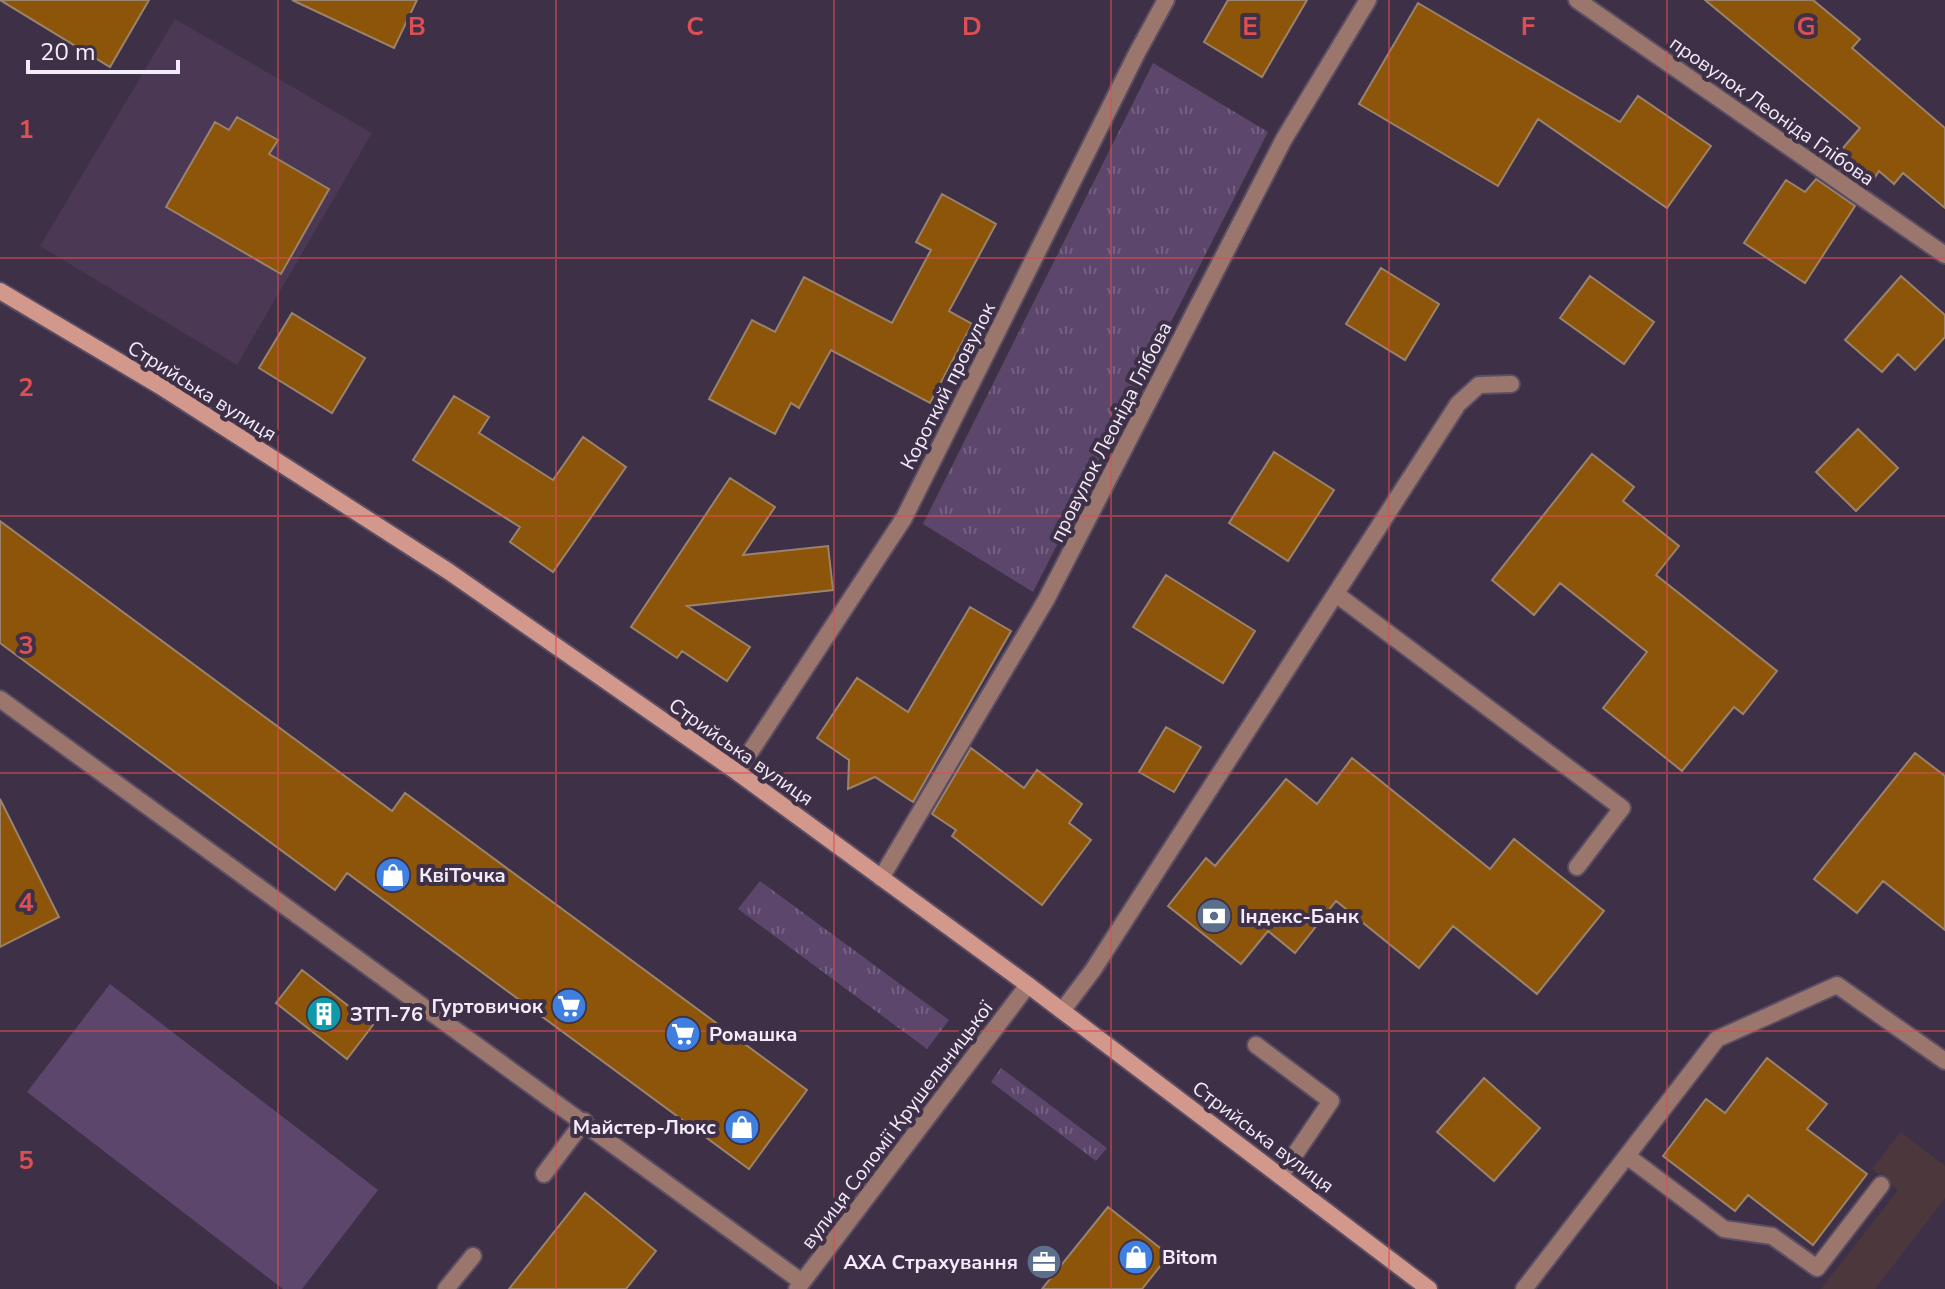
<svg xmlns="http://www.w3.org/2000/svg" width="1945" height="1289" font-family="'Nunito Sans',sans-serif">
<style>
.built{fill:#4a3855}
.industrial{fill:#4c383c}
.grass{fill:url(#grass-tufts)}
.pitch{fill:#5d466c}
.building{fill:#8d550a;stroke:#9a836c;stroke-width:2}
.lines{fill:none;stroke-linecap:round;stroke-linejoin:round}
.service-casing{stroke:#5b4e64;stroke-width:20}
.minor-casing{stroke:#5b4e64;stroke-width:20}
.secondary-casing{stroke:#5b4e64;stroke-width:20}
.service{stroke:#9b766d;stroke-width:16}
.minor{stroke:#9b766d;stroke-width:16}
.secondary{stroke:#d3988c;stroke-width:16}
.grid{fill:none;stroke:#dc4f52;stroke-width:2;stroke-opacity:0.55}
.labels{text-anchor:middle;dominant-baseline:central;stroke-width:8;stroke-linejoin:round;paint-order:stroke}
.street-label{font-size:20px;fill:#f4ebfa;stroke:#3e3047}
.poi-label{font-size:20px;font-weight:bold;fill:#f4ebfa;stroke:#3e3047;text-anchor:start}
.grid-label{font-size:26px;text-anchor:middle;font-weight:bold;fill:#dc4f52;stroke:#3e3047;stroke-width:8;stroke-linejoin:round;paint-order:stroke}
</style>
<defs>
<pattern id="grass-tufts" width="24" height="20" patternUnits="userSpaceOnUse" patternTransform="scale(2)"><rect width="24" height="20" fill="#5d466c"/><path d="M3 7l-1-3M5 7V3M7 7l1-3M15 17l-1-3M17 17v-4M19 17l1-3" fill="none" stroke="#756182"/></pattern>
</defs>
<rect width="100%" height="100%" fill="#3e3047"/>
<path class="built" d="M 175,19 L 372,133 L 237,365 L 40,246 Z"/>
<path class="industrial" d="M 1901,1132 L 1945,1166 L 1945,1198 L 1875,1289 L 1821,1289 L 1898,1190 L 1872,1169 Z"/>
<path class="grass" d="M 1153,63 L 1268,132 L 1033,592 L 923,524 Z
M 760,881 L 949,1020 L 927,1049 L 738,909 Z
M 1001,1068 L 1107,1148 L 1096,1161 L 991,1082 Z"/>
<path class="pitch" d="M 110,984 L 378,1190 L 302,1289 L 283,1289 L 27,1092 Z"/>
<path class="building" d="M 0,0 L 149,0 L 110,67 Z
M 292,0 L 417,0 L 394,48 Z
M 1228,0 L 1307,0 L 1262,77 L 1204,42 Z
M 1705,0 L 1813,0 L 1860,39 L 1852,48 L 1945,128 L 1945,208 L 1903,173 L 1894,184 L 1879,171 L 1868,188 L 1831,162 L 1860,128 Z
M 1418,3 L 1620,122 L 1638,96 L 1711,146 L 1667,208 L 1538,119 L 1498,186 L 1359,104 Z
M 237,117 L 278,140 L 269,154 L 329,189 L 281,274 L 166,207 L 215,122 L 229,130 Z
M 1816,179 L 1855,206 L 1805,283 L 1744,243 L 1786,180 L 1805,192 Z
M 942,194 L 996,224 L 949,311 L 972,324 L 930,403 L 831,350 L 799,408 L 791,403 L 775,434 L 709,399 L 752,320 L 775,332 L 804,277 L 892,323 L 931,250 L 916,242 Z
M 1381,268 L 1439,304 L 1405,360 L 1346,324 Z
M 1590,276 L 1654,322 L 1624,364 L 1560,318 Z
M 1901,276 L 1945,315 L 1945,337 L 1915,370 L 1898,354 L 1882,372 L 1845,340 Z
M 292,313 L 365,358 L 332,413 L 259,368 Z
M 454,396 L 489,417 L 479,433 L 553,480 L 583,437 L 626,467 L 553,572 L 510,542 L 520,527 L 413,460 Z
M 1858,429 L 1898,468 L 1856,511 L 1816,472 Z
M 1274,452 L 1334,490 L 1288,561 L 1229,523 Z
M 1592,454 L 1634,487 L 1623,501 L 1679,546 L 1656,575 L 1777,671 L 1743,714 L 1734,707 L 1682,771 L 1603,708 L 1647,652 L 1560,583 L 1534,615 L 1492,580 Z
M 730,478 L 775,507 L 743,555 L 828,546 L 833,590 L 687,606 L 750,647 L 727,681 L 682,651 L 677,658 L 631,627 Z
M 0,521 L 392,811 L 405,793 L 807,1090 L 749,1169 L 347,873 L 335,890 L 0,643 Z
M 1166,575 L 1255,631 L 1223,683 L 1133,627 Z
M 970,607 L 1011,631 L 913,802 L 875,777 L 848,789 L 849,760 L 817,738 L 857,678 L 908,712 Z
M 1166,727 L 1201,747 L 1174,792 L 1139,772 Z
M 971,748 L 1024,788 L 1037,770 L 1082,804 L 1069,823 L 1091,840 L 1042,905 L 952,836 L 956,830 L 932,814 Z
M 1915,753 L 1945,776 L 1945,930 L 1883,881 L 1857,913 L 1814,879 Z
M 1352,758 L 1490,869 L 1514,839 L 1604,911 L 1537,994 L 1453,926 L 1419,968 L 1336,901 L 1295,953 L 1268,931 L 1241,964 L 1168,906 L 1206,858 L 1215,866 L 1286,779 L 1317,804 Z
M 0,799 L 59,917 L 0,947 Z
M 302,970 L 373,1025 L 347,1059 L 276,1003 Z
M 1767,1058 L 1827,1104 L 1807,1129 L 1867,1174 L 1813,1245 L 1748,1195 L 1735,1211 L 1663,1156 L 1706,1099 L 1725,1113 Z
M 1484,1078 L 1540,1128 L 1494,1181 L 1437,1132 Z
M 585,1193 L 656,1251 L 626,1289 L 509,1289 Z
M 1108,1207 L 1169,1255 L 1142,1289 L 1042,1289 Z"/>
<g class="lines">
<defs>
<path id="service" d="M 1336,594 L 1622,808 L 1577,867
M 0,699 L 802,1282
M 1062,1011 L 1093,970 L 1458,404 L 1479,385 L 1511,384
M 1256,1045 L 1331,1101 L 1281,1175
M 1627,1156 L 1724,1229 L 1772,1236 L 1817,1268 L 1881,1185
M 544,1174 L 584,1121
M 446,1289 L 473,1256
M 1524,1289 L 1717,1039 L 1837,985 L 1945,1061"/>
<path id="minor" d="M 1577,0 L 1945,255
M 737,772 L 904,518 L 1137,53 L 1166,0
M 881,878 L 1046,600 L 1284,139 L 1368,0
M 797,1289 L 1028,985"/>
<path id="secondary" d="M 0,291 L 160,386 L 448,571 L 737,772 L 1028,985 L 1429,1289"/>
</defs>
<use href="#service" class="service-casing"/>
<use href="#minor" class="minor-casing"/>
<use href="#secondary" class="secondary-casing"/>
<use href="#service" class="service"/>
<use href="#minor" class="minor"/>
<use href="#secondary" class="secondary"/>
</g>
<path class="grid" d="M 278,0 L 278,1289M 556,0 L 556,1289M 834,0 L 834,1289M 1111,0 L 1111,1289M 1389,0 L 1389,1289M 1667,0 L 1667,1289M 0,258 L 1945,258M 0,516 L 1945,516M 0,773 L 1945,773M 0,1031 L 1945,1031"/>
<defs>
<symbol id="shop-disc" viewBox="-11 -11 22 22"><circle r="9.5" fill="#3f7fe0" stroke="#3e3047"/><path d="M-5-2.5h2.3a2.7 3.5 0 0 1 5.4 0H5L5.5 6h-11ZM-1.5-2.5h3a1.5 2.3 0 0 0-3 0Z" fill="#fff"/></symbol>
<symbol id="bank-disc" viewBox="-11 -11 22 22"><circle r="9.5" fill="#5c6f8a" stroke="#3e3047"/><path d="M-6-4H6V4H-6ZM0-2.3a2.3 2.3 0 1 0 0 4.6a2.3 2.3 0 1 0 0-4.6Z" fill="#fff"/></symbol>
<symbol id="supermarket-disc" viewBox="-11 -11 22 22"><circle r="9.5" fill="#3f7fe0" stroke="#3e3047"/><path d="M-6-5.5h2.5l.6 2H6L4.5 2H-2.5L-4.4-4H-6ZM-1.5 3.2a1.3 1.3 0 1 0 .1 0ZM3 3.2a1.3 1.3 0 1 0 .1 0Z" fill="#fff"/></symbol>
<symbol id="building-disc" viewBox="-11 -11 22 22"><circle r="9.5" fill="#0f9aa8" stroke="#3e3047"/><path d="M-4-6H4V6H1V3H-1V6H-4ZM-2.5-4.3h1.7v1.8h-1.7ZM.8-4.3h1.7v1.8H.8ZM-2.5-1h1.7V.8h-1.7ZM.8-1h1.7V.8H.8Z" fill="#fff"/></symbol>
<symbol id="office-disc" viewBox="-11 -11 22 22"><circle r="9.5" fill="#5c6f8a" stroke="#3e3047"/><path d="M-6-3h4V-5.5h4V-3h4V5H-6ZM-1-4.5V-3h2v-1.5ZM-6 0V1H6V0Z" fill="#fff"/></symbol>
</defs>
<g fill-rule="evenodd">
<use href="#shop-disc" x="373" y="855" width="40" height="40"/>
<use href="#bank-disc" x="1194" y="896" width="40" height="40"/>
<use href="#supermarket-disc" x="549" y="986" width="40" height="40"/>
<use href="#building-disc" x="304" y="994" width="40" height="40"/>
<use href="#supermarket-disc" x="663" y="1014" width="40" height="40"/>
<use href="#shop-disc" x="722" y="1107" width="40" height="40"/>
<use href="#shop-disc" x="1116" y="1237" width="40" height="40"/>
<use href="#office-disc" x="1024" y="1242" width="40" height="40"/>
</g>
<g class="labels">
<g class="street-label">
<text transform="translate(1772 111) rotate(35)">провулок Леоніда Глібова</text>
<text transform="translate(948 386) rotate(-63)">Короткий провулок</text>
<text transform="translate(202 391) rotate(32)">Стрийська вулиця</text>
<text transform="translate(1111 432) rotate(-63)">провулок Леоніда Глібова</text>
<text transform="translate(741 752) rotate(35)">Стрийська вулиця</text>
<text transform="translate(897 1125) rotate(-53)">вулиця Соломії Крушельницької</text>
<text transform="translate(1263 1137) rotate(37)">Стрийська вулиця</text>
</g>
<g class="poi-label">
<text x="419" y="875">КвіТочка</text>
<text x="1240" y="916">Індекс-Банк</text>
<text x="543" y="1006" text-anchor="end">Гуртовичок</text>
<text x="350" y="1014">ЗТП-76</text>
<text x="709" y="1034">Ромашка</text>
<text x="716" y="1127" text-anchor="end">Майстер-Люкс</text>
<text x="1162" y="1257">Bitom</text>
<text x="1018" y="1262" text-anchor="end">АХА Страхування</text>
</g>
</g>
<g class="grid-label">
<text x="417" y="35">B</text>
<text x="695" y="35">C</text>
<text x="972" y="35">D</text>
<text x="1250" y="35">E</text>
<text x="1528" y="35">F</text>
<text x="1806" y="35">G</text>
<text x="26" y="138">1</text>
<text x="26" y="396">2</text>
<text x="26" y="654">3</text>
<text x="26" y="911">4</text>
<text x="26" y="1169">5</text>
</g>
<path d="M28 60v12h150v-12" fill="none" stroke="#f4ebfa" stroke-width="4"/>
<text x="40" y="60" font-size="24" fill="#f4ebfa" stroke="#3e3047" stroke-width="6" paint-order="stroke">20 m</text>
</svg>
